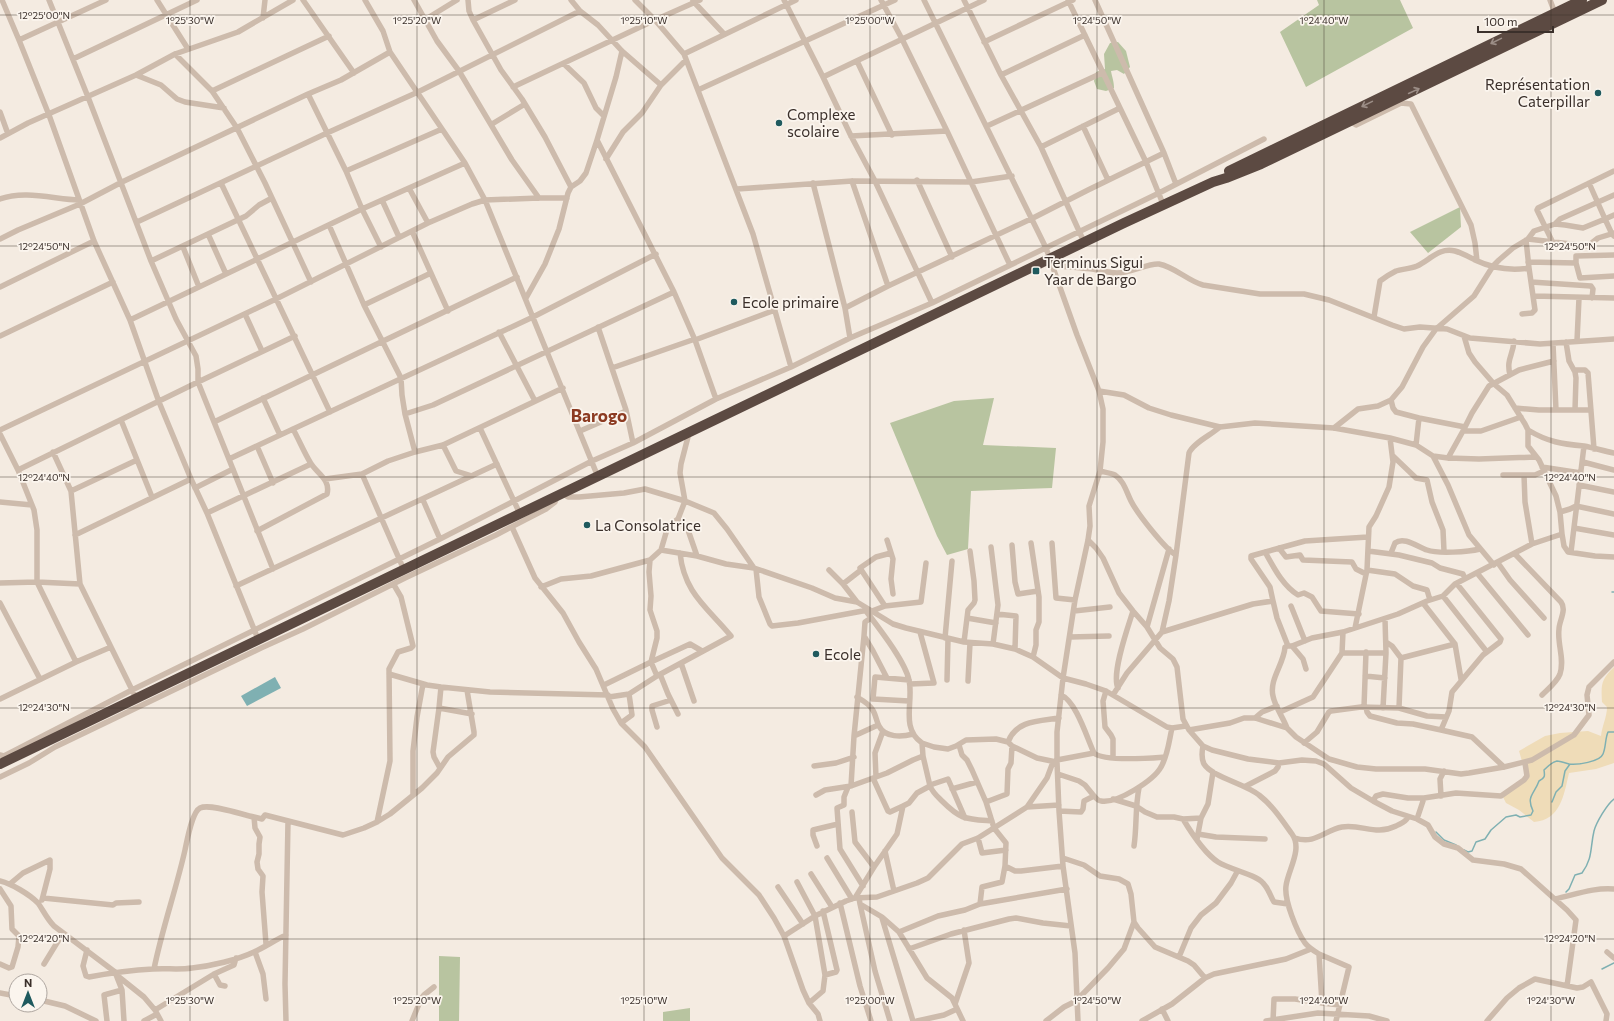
<svg xmlns="http://www.w3.org/2000/svg" width="1614" height="1021" font-family="Commissioner,sans-serif">
<style>
.green{fill:#b8c4a0}
.sand{fill:#efdcb8}
.water{fill:#7fb0b2}
.lines{fill:none;stroke-linecap:round;stroke-linejoin:round}
.stream{stroke:#7fb0b2;stroke-width:1.5}
.street{stroke:#cdbbac;stroke-width:5.5}
.highway{stroke:#5c4a42;stroke-width:10}
.oneway{stroke:#9c8e87}
.ticks{fill:none;stroke:#3b302b;stroke-width:1;stroke-opacity:0.45}
.poi-dot{fill:#1f5a5e;stroke:#fbf5ee;stroke-width:1.5}
.labels{text-anchor:middle;dominant-baseline:central;stroke-width:3.5;stroke-linejoin:round;paint-order:stroke}
.poi-label{font-size:15px;fill:#3b302b;stroke:#fbf5ee;text-anchor:start}
.quarter-label{font-size:17px;font-weight:bold;fill:#8c3b22;stroke:#fbf5ee}
.ticks-label{font-size:10px;text-anchor:middle;fill:#3b302b;stroke:#fbf5ee;stroke-width:3.5;stroke-linejoin:round;paint-order:stroke}
</style>
<rect width="100%" height="100%" fill="#f4ebe1"/>
<path class="green" d="M 1317,0 L 1400,0 L 1413,28 L 1306,87 L 1280,32 L 1319,5 Z
M 1118,42 L 1126,51 L 1130,67 L 1124,74 L 1117,70 L 1111,71 C 1112,77 1114,81 1114,88 L 1106,91 L 1097,89 L 1094,81 L 1096,72 L 1105,69 L 1104,54 L 1110,43 Z
M 1460,207 L 1461,227 L 1428,253 L 1410,232 Z
M 994,398 L 983,445 L 1056,448 L 1052,488 L 971,491 L 968,549 L 947,555 L 937,536 L 890,423 L 954,401 Z
M 439,956 L 460,957 L 459,1021 L 439,1021 Z
M 690,1008 L 690,1021 L 663,1021 L 663,1012 Z"/>
<path class="sand" d="M 1614,667 L 1614,763 L 1596,769 L 1569,773 C 1564,794 1561,820 1534,822 L 1519,810 L 1506,803 L 1503,797 L 1526,775 L 1519,751 L 1545,736 L 1560,733 L 1588,731 L 1601,736 C 1602,726 1607,717 1607,707 L 1602,702 C 1601,684 1601,680 1614,667 Z"/>
<path class="water" d="M 275,677 L 281,688 L 247,706 L 241,696 Z"/>
<g class="lines">
<path class="stream" d="M 1612,592 L 1614,592
M 1552,802 L 1556,792 L 1562,786 L 1565,771 L 1570,764
M 1436,832 L 1444,840 L 1456,845
M 1464,850 L 1468,852 L 1472,851 L 1476,842 L 1485,839 L 1491,830 L 1506,817 L 1516,815 L 1520,817 L 1531,815 L 1533,811 C 1526,796 1534,795 1539,781 C 1545,778 1545,776 1544,770 C 1547,767 1552,762 1557,761 C 1560,761 1565,763 1569,764 C 1577,765 1600,762 1603,754 C 1606,747 1605,739 1608,732 L 1614,732
M 1566,892 L 1569,889 L 1575,875 L 1582,873 C 1593,858 1590,848 1594,831 C 1596,823 1607,804 1614,799
M 1602,969 L 1614,963"/>
<path class="street" d="M 2,0 L 19,40 L 49,115 L 94,241 L 130,320 L 159,402 L 191,479 L 207,513 L 258,639
M 49,0 L 88,97 L 151,261 L 176,319 L 196,356 L 198,369 L 198,382 L 273,569
M 157,0 L 188,49
M 303,0 L 354,73
M 365,0 L 383,31 L 390,52 L 465,163 L 485,200 L 598,477
M 414,0 L 437,41 L 459,71 L 512,160 L 539,198
M 468,0 L 469,11 L 473,20 L 501,70 L 522,99 L 545,137 L 571,187
M 571,0 L 580,11 L 598,25 L 622,51 L 661,85
M 635,0 L 655,20 L 684,54 L 753,234 L 791,367
M 784,0 L 823,77 L 851,136 L 875,181 L 932,303
M 881,0 L 902,39 L 947,131 L 1010,265
M 924,0 L 1046,248 L 1077,335 L 1099,391 L 1103,409 L 1103,442 L 1100,471 L 1089,506 L 1090,526 L 1088,540 L 1075,600 L 1063,678 L 1057,732 L 1057,762 L 1059,811 L 1063,866 L 1075,953 L 1078,1021
M 964,0 L 1001,75 L 1041,147 L 1084,242
M 1068,0 L 1146,162 L 1163,204
M 1095,0 L 1164,153 L 1176,184
M 1550,0 L 1555,13
M 693,1 L 724,34
M 263,18 L 265,0
M 426,19 L 457,0
M 473,20 L 515,0
M 19,40 L 106,0
M 984,42 L 1073,0
M 622,51 L 616,77 L 597,140 L 674,292 L 695,340 L 716,399
M 175,54 L 212,91 L 237,128 L 265,183 L 311,282
M 684,54 L 796,0
M 73,59 L 197,0
M 857,61 L 892,135
M 564,64 L 584,83 L 596,108 L 604,116
M 136,75 L 161,85 L 177,99 L 185,102 L 224,108
M 1001,75 L 1085,35
M 823,77 L 984,0
M 513,87 L 655,20 L 700,0
M 698,90 L 895,0
M 212,91 L 329,36
M 308,94 L 346,171 L 362,209 L 381,247
M 0,112 L 8,134
M 1350,121 L 1356,125 L 1401,103 L 1411,104 L 1471,225 L 1475,243 L 1477,261
M 492,124 L 525,104
M 987,126 L 1102,73
M 1083,126 L 1108,180
M 851,136 L 947,131
M 0,138 L 28,123 L 136,75 L 175,54 L 238,32 L 293,0
M 1041,147 L 1120,108
M 606,159 L 623,132 L 642,113 L 661,85 L 686,60
M 346,171 L 442,129
M 917,180 L 952,257
M 852,181 L 888,286
M 221,183 L 330,412
M 813,183 L 845,308 L 850,338
M 1589,183 L 1605,219 L 1614,215
M 409,188 L 428,223
M 737,189 L 852,181 L 971,182 L 1012,176
M 0,199 C 24,190 54,199 79,200
M 382,200 L 399,237
M 137,222 L 327,133 L 418,92 L 580,11
M 1555,224 L 1560,219 L 1614,195
M 329,225 L 364,305 L 401,378 L 402,395 L 405,414 L 415,452
M 412,231 L 448,311
M 208,234 L 226,274
M 0,239 L 18,230 L 80,204 L 122,182 L 308,94 L 341,80 L 390,52
M 1528,239 L 1588,246 L 1598,238 L 1614,233
M 1553,243 L 1537,210 L 1538,208 L 1614,171
M 183,247 L 199,287
M 151,261 L 246,216 L 259,205 L 272,198
M 1528,262 L 1576,263 L 1576,256 L 1614,255
M 1576,263 L 1580,278 L 1614,276
M 1052,266 C 1066,266 1079,268 1092,269 C 1100,270 1109,273 1117,273 C 1131,273 1148,263 1159,264 C 1175,267 1188,281 1203,285 L 1260,294 L 1304,294 L 1329,300 L 1392,325 L 1404,329 L 1420,327 L 1447,329 L 1470,338 L 1540,344 L 1614,339
M 1531,282 L 1591,286 L 1593,289 L 1592,298
M 0,287 L 94,241
M 1534,296 L 1614,298
M 526,298 L 545,264 L 559,229 L 568,193 L 571,187 L 580,181 L 586,173 L 597,140
M 364,305 L 431,273
M 845,308 L 888,286 L 1033,218 L 1088,190 L 1164,153
M 245,314 L 262,351
M 1522,314 L 1532,313 L 1535,310 L 1529,268
M 1374,317 L 1380,281 C 1385,277 1390,274 1396,271 C 1402,269 1410,269 1417,266 C 1430,260 1439,247 1455,251 C 1462,253 1469,257 1475,260 C 1492,268 1510,271 1529,268 L 1526,240
M 130,320 L 362,209 L 465,163
M 598,327 L 626,410 L 633,443
M 499,332 L 535,401
M 0,336 L 113,282
M 695,340 L 775,310
M 1577,341 L 1579,298
M 1566,342 L 1569,361 L 1575,372 L 1576,378 L 1575,410
M 1553,344 L 1556,410
M 612,368 L 695,339
M 1574,370 L 1585,370 L 1588,373 L 1594,449
M 1510,375 C 1506,359 1513,356 1514,341
M 1099,391 L 1124,395 L 1149,408 L 1171,415 L 1220,427 L 1255,423 L 1334,428 L 1390,438 L 1416,445 L 1433,456 L 1448,458 L 1479,459 L 1536,457
M 263,398 L 280,435
M 1391,400 L 1393,408 L 1396,412 L 1419,418 L 1465,427
M 1515,408 L 1539,410 L 1591,410
M 405,414 L 433,405 L 674,292
M 121,420 L 152,497
M 214,422 L 517,277
M 480,428 L 520,514
M 1334,428 L 1358,409 L 1378,406 L 1391,400 L 1402,387 L 1423,347 L 1436,329 L 1474,296 L 1493,266 L 1499,260 L 1513,248 L 1528,239 L 1534,231 L 1555,224 L 1565,225 L 1583,228 L 1605,219 L 1612,234 L 1614,236
M 0,430 L 276,299 L 428,223 L 472,204 L 485,200 L 539,198 L 567,198
M 1528,430 C 1548,442 1562,444 1584,446 C 1594,448 1604,451 1614,453
M 580,431 L 626,411
M 1463,431 L 1481,431 L 1521,417
M 0,434 L 18,470 L 34,510 L 37,530 L 37,582 L 76,662
M 443,445 L 456,471 L 472,476
M 1416,445 L 1419,418
M 257,446 L 273,483
M 53,452 L 71,491 L 80,584 L 136,698
M 1393,456 L 1416,478 L 1427,480 L 1432,502 L 1443,530 L 1444,551
M 1433,456 L 1448,485 L 1469,535 L 1494,565
M 1448,458 L 1463,431 L 1472,413 L 1489,386 L 1519,370 L 1554,361
M 229,459 L 533,317 L 656,254
M 1583,462 L 1614,470
M 1542,467 L 1581,473
M 18,470 L 198,382 L 295,336
M 1100,471 C 1104,472 1111,473 1115,475 C 1124,481 1126,491 1131,501 C 1137,513 1165,549 1176,555 L 1169,601 L 1162,632 L 1127,673 L 1113,695
M 362,474 L 404,570
M 1503,475 L 1535,475 L 1544,471
M 1524,475 L 1525,502 L 1532,544
M 325,479 L 362,474 L 388,461 L 415,452 L 443,445 L 563,388
M 1579,485 L 1614,492
M 195,488 L 233,469
M 71,491 L 137,460
M 562,493 L 568,497 L 579,497 L 624,493 L 645,489 L 685,501 L 714,513 L 727,529 L 754,568 L 812,588 L 835,598 L 857,602 L 893,624 L 906,628 L 964,642 L 993,644 L 1015,649 L 1033,657 L 1063,678 L 1086,684 L 1106,691 L 1167,727 L 1172,728 L 1186,726
M 423,500 L 440,539
M 0,502 L 32,505
M 1560,512 L 1570,509 L 1576,506 L 1614,514
M 207,513 L 311,464
M 678,519 L 688,530 L 697,556 L 726,564 L 754,568
M 512,527 L 535,578 L 563,613 L 579,642 L 596,669 L 613,709 L 621,723 L 645,747 L 722,858 L 759,895 L 774,918 L 784,936 L 803,990 L 809,1003 L 818,1014 L 820,1021
M 1574,528 L 1614,535
M 257,531 L 327,494 C 331,479 316,473 310,462 C 304,452 299,440 293,429
M 1562,534 L 1564,546 L 1568,552 L 1595,556 L 1614,557
M 75,535 L 191,479
M 887,540 L 893,559 L 891,579 L 893,594
M 1088,540 L 1096,548 L 1103,558 L 1119,593 L 1133,611 L 1147,627 L 1160,648 L 1173,659 L 1177,667 L 1183,719 L 1189,730 L 1203,746 L 1212,750 L 1248,759 L 1279,763 L 1302,760 L 1316,761 L 1324,764 L 1351,788 L 1373,801 L 1392,811 L 1417,819 L 1428,825 L 1435,837 L 1444,844 L 1458,848 L 1473,860 L 1504,864 L 1521,869 L 1567,910 L 1576,920 L 1567,986
M 1031,543 L 1039,597 L 1039,622 L 1036,630 L 1036,645 L 1033,657
M 1052,543 L 1056,598 L 1075,600
M 1012,545 L 1015,582 L 1018,594 L 1038,591
M 991,547 L 998,605 L 993,644
M 1279,548 L 1286,557 L 1300,555 L 1303,560 L 1352,562 L 1356,569 L 1366,574
M 661,550 L 697,556
M 1368,551 L 1399,555 L 1432,563 L 1440,568 L 1463,574 L 1465,579
M 1265,552 C 1274,568 1283,586 1298,595 L 1304,593 L 1312,597 L 1321,611 L 1359,614
M 1571,552 L 1584,446
M 1391,553 L 1395,543 C 1404,536 1418,547 1427,550 C 1438,554 1468,552 1480,549
M 1515,554 L 1561,602 C 1567,610 1559,621 1559,629 C 1557,644 1565,659 1560,674 C 1557,682 1548,689 1542,695
M 1176,555 L 1189,453 C 1193,443 1211,435 1220,427
M 1498,563 L 1510,580 L 1544,618
M 756,569 L 759,597 L 770,624 L 772,626 L 798,623 L 868,610
M 829,570 L 843,584 L 857,602
M 1367,570 L 1395,574 L 1413,586 L 1427,590 L 1430,600
M 1477,573 L 1528,635
M 0,583 L 37,582 L 80,584
M 843,584 L 861,570
M 1457,584 L 1501,639 L 1500,642 L 1483,655 L 1452,692 L 1449,711 L 1441,730 L 1472,737 L 1504,767
M 236,586 L 497,464
M 541,587 L 561,579 L 591,576 L 650,560 L 661,550 L 668,526 L 678,519 L 685,501 L 680,473 L 681,464 L 689,433
M 1443,596 L 1487,652
M 1273,601 L 1270,587 L 1251,559 L 1251,556 L 1305,541 L 1368,537
M 0,603 L 40,679
M 1423,603 L 1455,644 L 1461,679
M 885,606 L 860,568 L 876,557 L 891,553
M 1291,606 L 1305,641
M 872,611 L 885,606 L 921,602 L 926,563
M 1074,611 L 1110,607
M 997,614 L 1016,616 L 1015,649
M 871,618 L 865,622 L 864,636 L 873,651 L 887,678
M 967,618 L 996,623
M 1147,627 L 1169,549
M 1355,628 L 1367,570 L 1369,527 L 1376,516 L 1389,487 L 1393,462 L 1390,438
M 1162,632 L 1253,604 L 1273,601 L 1277,618 L 1288,646 L 1292,646 L 1312,638 L 1343,632 L 1398,614 L 1427,601 L 1443,596 L 1455,584 L 1532,544 L 1562,534 L 1560,512 L 1556,496 L 1539,460 L 1528,446 L 1528,430 L 1525,424 L 1507,395 L 1494,384 L 1475,362 L 1469,353 L 1464,336
M 1070,637 L 1109,636
M 945,638 L 952,561
M 964,642 L 968,610 L 974,603 L 975,600 L 974,581 L 970,551
M 1386,642 L 1392,646 L 1401,658 L 1399,708 L 1427,716 L 1446,717
M 1292,646 L 1303,659 L 1306,669
M 1342,653 L 1343,632
M 1401,658 L 1455,644
M 681,663 L 694,701
M 389,674 L 427,685 L 441,687 L 490,692 L 608,695
M 660,674 L 668,694 L 678,714
M 657,676 L 651,662 L 690,644 L 702,651
M 1365,676 L 1385,678
M 947,680 L 948,639
M 968,681 L 970,643
M 910,684 L 934,683 L 920,632
M 604,685 L 651,662 L 657,638 L 657,631 L 650,610 L 651,596 L 649,572 L 650,560
M 441,687 L 439,708 L 472,714
M 1118,688 C 1111,674 1128,627 1133,611
M 1106,691 L 1103,701 L 1105,727 L 1111,735 L 1113,739 L 1113,758
M 1061,695 C 1076,701 1087,738 1094,753 C 1104,762 1151,758 1165,757
M 609,697 L 629,694 L 657,676 L 731,636 C 707,607 684,593 680,553
M 857,697 C 862,700 869,704 872,709 C 876,714 876,721 879,726 C 885,738 902,737 913,734
M 0,699 L 76,662 L 111,647
M 909,701 L 873,699 L 875,677 L 909,680
M 1364,707 L 1366,652
M 1366,707 L 1367,712 L 1370,716 L 1397,723 L 1413,724 L 1441,730
M 439,708 L 433,752 L 434,757 L 440,768
M 1383,708 L 1386,653
M 1280,712 L 1313,697 L 1342,653 L 1386,653 L 1385,619
M 1255,718 L 1262,712 L 1277,706
M 621,723 L 632,715 L 629,694
M 657,727 L 652,710 L 652,706 L 671,700
M 1287,728 C 1283,717 1275,707 1273,696 C 1269,679 1284,664 1285,647 L 1288,646
M 1189,730 L 1230,723 L 1244,718 L 1255,718 L 1287,728 L 1296,737 L 1329,759 L 1357,767 L 1376,769 L 1425,769 L 1461,774 L 1469,773 L 1504,767 L 1532,760 L 1574,735 L 1589,715 L 1587,695 L 1589,687 L 1614,662
M 854,736 L 864,636
M 1008,742 C 1016,720 1040,721 1059,718
M 922,743 L 934,747 L 948,749 L 956,746 L 966,740 L 996,739 L 1008,742 L 1012,746 L 1037,758 L 1056,762
M 1304,743 L 1317,732 L 1329,712 L 1331,711 L 1361,707 L 1399,708
M 959,745 L 962,755 L 967,760 L 972,770 L 986,802 L 994,828 L 1006,843 L 1005,866 L 1002,882 L 982,887 L 980,904
M 1203,746 C 1202,751 1201,758 1204,764 C 1212,777 1246,784 1259,795 C 1273,806 1282,820 1292,834 C 1303,849 1288,870 1286,886 C 1284,900 1297,932 1305,943 C 1309,948 1314,951 1319,954 L 1322,1003 L 1340,1005
M 0,755 L 4,756 L 132,690 L 440,539 L 592,461 L 633,443 L 716,399 L 791,367 L 850,338 L 932,303 L 1159,193 L 1264,139
M 1057,760 L 1094,753
M 814,766 L 836,763 L 854,757
M 1058,774 L 1079,781 L 1085,785 L 1094,796
M 0,777 L 29,763 L 55,747 L 261,648 L 303,629 L 405,578 L 496,535 L 546,509 L 555,502 L 557,497
M 876,777 L 875,753 L 883,731
M 873,778 L 888,811 L 890,812 L 903,806
M 930,785 L 948,779 L 965,818
M 851,786 L 854,736 L 878,725
M 930,786 C 933,793 937,796 942,801 C 961,820 966,819 992,821
M 1246,786 L 1275,771 L 1278,767 L 1279,763
M 848,787 L 844,797 L 844,805 L 837,808 L 840,849 L 863,886
M 952,789 L 977,782
M 413,795 L 413,751 L 417,717 L 423,684
M 816,795 L 825,790 L 851,786 L 887,773 L 913,760 L 923,756
M 1441,796 L 1440,779 L 1444,771
M 1113,799 L 1136,806 L 1145,812 L 1157,817 L 1174,817 L 1183,819 C 1192,834 1204,853 1218,862 C 1231,870 1255,874 1263,883 C 1269,889 1270,896 1274,902 L 1288,904
M 1373,801 L 1376,796 L 1383,794 L 1408,798 L 1424,798
M 986,802 L 1007,794 L 1008,769 L 1011,763 L 1012,746
M 1027,807 L 1059,805
M 1059,811 L 1081,812 L 1083,809 L 1084,801 L 1094,796 C 1096,798 1098,801 1101,801 C 1117,804 1154,780 1161,767 C 1168,755 1169,741 1172,728
M 852,812 L 855,842 L 874,867
M 254,817 L 262,819 L 265,815 L 339,834 L 343,835 L 364,828 L 377,822 L 390,814 L 422,788 L 437,773 L 448,757 L 474,735 L 474,732 L 467,690
M 1183,819 L 1201,818
M 1417,819 L 1424,798 L 1456,793 L 1501,796 L 1524,780 L 1527,776 L 1525,763
M 377,822 L 390,761 L 389,669 L 398,652 L 411,648 L 413,646 L 401,597 L 394,585
M 1198,834 L 1216,837 L 1265,839
M 978,838 L 982,853 L 1006,850
M 1295,838 C 1315,845 1325,830 1342,827 C 1363,824 1375,836 1396,826 C 1401,823 1405,823 1408,817
M 1197,839 L 1201,818 L 1208,804 L 1213,772
M 817,846 L 813,835 L 813,830 L 838,824
M 1134,846 C 1137,826 1135,807 1139,788
M 885,851 L 894,891
M 827,858 L 852,899
M 1063,858 L 1084,865 L 1100,876 L 1119,879 L 1128,884 L 1131,894 L 1134,922 L 1138,928 L 1155,947 L 1188,961 L 1194,965 L 1205,978
M 1005,866 L 1015,871 L 1021,871 L 1063,866
M 811,874 L 832,907
M 0,881 C 12,884 29,894 38,903 C 43,910 47,919 54,926 L 115,972 L 122,990 L 124,1021
M 797,882 L 815,916 L 825,975
M 11,883 L 23,873 L 50,860 L 50,869 L 42,900
M 778,887 L 803,924
M 0,889 L 11,906 L 12,929 L 19,936 L 18,947 L 12,967 L 9,968 L 0,964
M 43,898 L 113,905 L 116,903 L 139,902
M 855,898 L 874,867 L 897,834 L 903,806 L 909,803 L 917,793 L 930,786 L 923,756 L 922,743 C 900,728 914,701 909,680 C 905,661 878,627 866,611
M 859,898 L 860,904 L 882,917 L 899,932 L 927,978 L 952,998 L 963,1021
M 1555,899 C 1574,895 1595,887 1614,889
M 840,903 L 860,986 L 871,1021
M 860,904 L 875,971 L 890,1021
M 882,918 L 913,1021
M 899,932 L 938,916 L 965,910 L 980,904 L 1067,889
M 784,936 L 815,916 L 846,901 L 855,898 L 877,897 L 917,883 L 928,878 L 962,844 L 978,838 L 1027,807 L 1047,778 L 1053,762
M 909,949 L 951,934 L 1009,919 L 1016,918 L 1043,923 L 1071,926
M 87,950 L 83,966 L 86,976 L 89,977 C 110,973 131,970 153,969 C 166,968 179,970 192,968 C 211,966 237,960 254,952 C 265,947 275,940 286,935
M 255,952 L 263,974 L 266,999
M 1607,952 L 1614,958
M 1319,954 L 1349,967 L 1336,1021
M 1179,957 L 1191,928 L 1201,915 L 1216,903 L 1231,883 L 1237,872
M 44,964 L 63,933
M 154,969 C 162,929 176,890 185,850 C 187,841 192,812 200,808 C 210,803 243,815 254,817 L 255,828 L 260,837 L 259,844 L 259,854 L 257,862 L 258,869 L 263,876 L 262,892 L 266,944
M 214,974 L 220,985 L 225,986
M 119,977 L 144,997 L 155,1010 L 161,1021
M 0,993 L 16,996
M 40,1000 L 65,1006 L 96,1021
M 809,1003 L 823,991 L 825,975 L 836,972 L 837,970 L 823,911
M 955,1004 L 969,963 L 964,930
M 1162,1009 L 1168,1021
M 155,1010 L 214,974 L 234,965 L 236,958
M 107,1021 L 104,995 L 122,990
M 144,1021 L 157,1014
M 286,1021 L 285,984 L 288,821
M 412,1021 L 421,999 L 424,995 L 434,987
M 917,1021 L 944,1015 L 957,1009
M 1046,1021 L 1064,1007 L 1076,1001 L 1108,968 L 1124,949 L 1134,922
M 1142,1021 L 1172,1004 L 1205,978 L 1214,974 L 1286,959 L 1311,949
M 1266,1021 L 1318,1013 L 1369,1016 L 1387,1021
M 1273,1021 L 1274,999 L 1295,999 L 1322,1003
M 1487,1021 L 1507,998 L 1519,988 L 1535,979 L 1577,988 L 1583,987 L 1591,982 L 1607,1014 L 1606,1021"/>
<path class="highway" d="M 1229,171 L 1582,0
M 0,764 L 1124,223 L 1213,182 L 1226,178 L 1261,164 L 1602,0"/>
</g>
<defs><path id="oneway-shaft" d="M-6 0H5M1.5-3L5.5 0L1.5 3" fill="none" stroke-width="1.6" stroke-linecap="round" stroke-linejoin="round"/></defs>
<g class="oneway">
<use href="#oneway-shaft" transform="translate(1496 41) rotate(154)"/>
<use href="#oneway-shaft" transform="translate(1414 91) rotate(-25)"/>
<use href="#oneway-shaft" transform="translate(1367 104) rotate(154)"/>
</g>
<path class="ticks" d="M 190,0 L 190,1021M 417,0 L 417,1021M 644,0 L 644,1021M 870,0 L 870,1021M 1097,0 L 1097,1021M 1324,0 L 1324,1021M 1551,0 L 1551,1021M 0,15 L 1614,15M 0,246 L 1614,246M 0,477 L 1614,477M 0,708 L 1614,708M 0,939 L 1614,939"/>
<g class="poi-dot">
<circle cx="1598" cy="93" r="4"/>
<circle cx="779" cy="123" r="4"/>
<rect x="1032" y="267" width="8" height="8" rx="2"/>
<circle cx="734" cy="302" r="4"/>
<circle cx="587" cy="525" r="4"/>
<circle cx="816" cy="654" r="4"/>
</g>
<g class="labels">
<g class="poi-label">
<text x="1590" y="84" text-anchor="end">Représentation<tspan x="1590" dy="17">Caterpillar</tspan></text>
<text x="787" y="114">Complexe<tspan x="787" dy="17">scolaire</tspan></text>
<text x="1044" y="262">Terminus Sigui<tspan x="1044" dy="17">Yaar de Bargo</tspan></text>
<text x="742" y="302">Ecole primaire</text>
<text x="595" y="525">La Consolatrice</text>
<text x="824" y="654">Ecole</text>
</g>
<g class="quarter-label">
<text x="599" y="415">Barogo</text>
</g>
</g>
<g class="ticks-label">
<text x="44" y="19">12°25'00"N</text>
<text x="190" y="24">1°25'30"W</text>
<text x="417" y="24">1°25'20"W</text>
<text x="644" y="24">1°25'10"W</text>
<text x="870" y="24">1°25'00"W</text>
<text x="1097" y="24">1°24'50"W</text>
<text x="1324" y="24">1°24'40"W</text>
<text x="44" y="250">12°24'50"N</text>
<text x="1570" y="250">12°24'50"N</text>
<text x="44" y="481">12°24'40"N</text>
<text x="1570" y="481">12°24'40"N</text>
<text x="44" y="711">12°24'30"N</text>
<text x="1570" y="711">12°24'30"N</text>
<text x="44" y="942">12°24'20"N</text>
<text x="1570" y="942">12°24'20"N</text>
<text x="190" y="1004">1°25'30"W</text>
<text x="417" y="1004">1°25'20"W</text>
<text x="644" y="1004">1°25'10"W</text>
<text x="870" y="1004">1°25'00"W</text>
<text x="1097" y="1004">1°24'50"W</text>
<text x="1324" y="1004">1°24'40"W</text>
<text x="1551" y="1004">1°24'30"W</text>
</g>
<g transform="translate(28 993)"><circle r="19" fill="#fbf5ee" stroke="#aea6a0"/>
<path d="M0-3L7 15L0 10L-7 15Z" fill="#1f5a5e"/>
<text y="-6" font-size="11" font-weight="bold" text-anchor="middle" fill="#3b302b">N</text>
</g>
<path d="M1478 26v6h75v-6" fill="none" stroke="#3b302b" stroke-width="2"/>
<text x="1484" y="26" font-size="12" fill="#3b302b" stroke="#fbf5ee" stroke-width="3" paint-order="stroke">100 m</text>
</svg>
